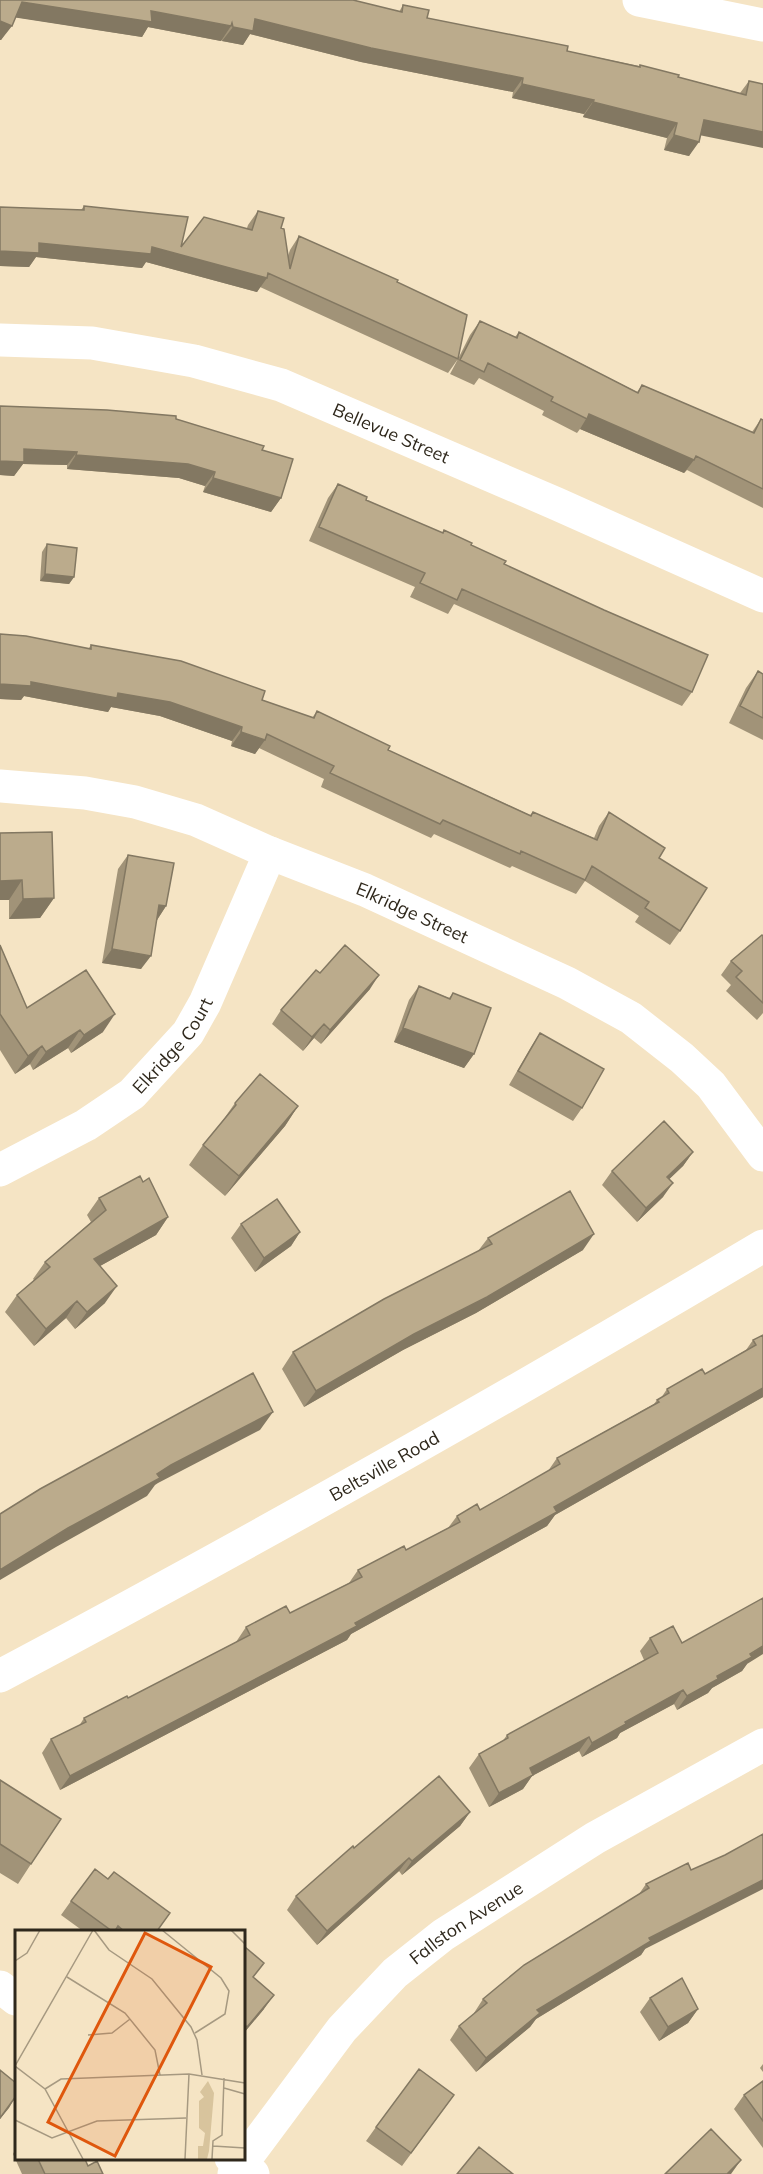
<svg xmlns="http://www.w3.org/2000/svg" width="763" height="2174" font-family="Mulish,sans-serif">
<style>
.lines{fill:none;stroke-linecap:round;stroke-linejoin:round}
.minor{stroke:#fff;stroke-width:33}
.tertiary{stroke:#fff;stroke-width:33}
.wall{fill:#a19378}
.shaded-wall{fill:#837862}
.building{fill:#bbab8c;stroke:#837862;stroke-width:1.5}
.labels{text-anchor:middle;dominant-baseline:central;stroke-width:4.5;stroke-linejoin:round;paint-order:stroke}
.street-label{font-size:18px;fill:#2f281c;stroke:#f5e4c4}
.inset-road{fill:none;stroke:#a69981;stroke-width:1.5}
.view{fill:#df570d;fill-opacity:0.15;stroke:#df570d;stroke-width:3}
.inset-edge{fill:none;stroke:#2f281c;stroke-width:3}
</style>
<rect width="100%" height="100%" fill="#f5e4c4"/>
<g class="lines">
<g class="minor">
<path d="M 639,0 L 763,25"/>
<path id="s1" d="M 0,340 L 92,343 L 194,361 L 281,385 L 557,504 L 763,596"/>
<path id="s2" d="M 0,786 L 85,793 L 135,802 L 196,820 L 270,853 L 365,890 L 567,983 L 631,1018 L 682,1058 L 711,1085 L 763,1155"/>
<path id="s3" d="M 0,1170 L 86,1125 L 132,1094 L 188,1033 L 205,1003 L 270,853"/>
<path id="s4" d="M 0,1676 C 258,1539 512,1395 763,1246"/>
<path id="s5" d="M 234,2174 L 342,2029 L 395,1973 L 443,1935 L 595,1838 L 763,1745"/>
</g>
<path class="tertiary" d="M 0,1987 L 16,1999
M 231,2158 L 253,2174"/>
</g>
<path class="wall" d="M 0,0 L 399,12 L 403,5 L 427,18 L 567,51 L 639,66 L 640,65 L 678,77 L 740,93 L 749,81 L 763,84 L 700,135 L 689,156 L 664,150 L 667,138 L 583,117 L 584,114 L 512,98 L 513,92 L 361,62 L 250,34 L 243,45 L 222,41 L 222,40 L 221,41 L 148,27 L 142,37 L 15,17 L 1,40 Z
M 84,206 L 181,247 L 247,228 L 248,225 L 258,211 L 281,228 L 288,256 L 290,250 L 299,236 L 397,282 L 458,359 L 470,335 L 480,321 L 515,337 L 519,332 L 637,392 L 642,385 L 752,432 L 761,419 L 763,420 L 763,508 L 687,470 L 684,473 L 580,429 L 577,433 L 542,415 L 544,411 L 479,378 L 474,385 L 450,374 L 458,359 L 448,373 L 260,287 L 257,292 L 146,262 L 142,268 L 36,257 L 29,267 L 0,266 L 81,210 Z
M 0,406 L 176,419 L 262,450 L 281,498 L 271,512 L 203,492 L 205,486 L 179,478 L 67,469 L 67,465 L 23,464 L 14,476 L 0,475 Z
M 338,484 L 366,500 L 442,533 L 444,530 L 504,564 L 692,692 L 682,706 L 454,604 L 448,614 L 410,597 L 415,587 L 309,541 L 328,498 Z
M 47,544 L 74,577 L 69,584 L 40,581 L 42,552 Z
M 91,645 L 262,700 L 312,718 L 317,711 L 388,750 L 530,815 L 533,812 L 594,838 L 599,826 L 609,812 L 659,858 L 680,931 L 670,945 L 635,922 L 639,916 L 585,881 L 576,894 L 512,866 L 510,868 L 434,834 L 431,838 L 321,787 L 324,779 L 259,748 L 255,754 L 231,746 L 232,741 L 160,716 L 111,707 L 108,712 L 24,696 L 21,700 L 0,699 L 89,648 Z
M 758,671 L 763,674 L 763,740 L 729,723 L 746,688 Z
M 0,833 L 54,898 L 40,918 L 9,919 L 9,900 L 0,900 Z
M 128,855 L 166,906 L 157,920 L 141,969 L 102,963 L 118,869 Z
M 763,936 L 763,1013 L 757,1020 L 726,991 L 731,985 L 721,975 L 731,961 Z
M 0,945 L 27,1008 L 103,1032 L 71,1053 L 68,1048 L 33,1070 L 30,1064 L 15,1074 L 0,1050 Z
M 320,973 L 370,989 L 321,1044 L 314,1038 L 303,1051 L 272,1024 L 281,1010 Z
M 419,986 L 449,998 L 453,993 L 474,1054 L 464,1068 L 394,1042 L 409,1000 Z
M 540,1033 L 582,1108 L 573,1121 L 509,1085 L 531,1047 Z
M 235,1103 L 298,1106 L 285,1126 L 225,1196 L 189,1165 L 203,1145 L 221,1123 Z
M 693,1152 L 683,1166 L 669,1179 L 663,1197 L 637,1222 L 602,1185 L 612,1171 Z
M 99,1198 L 168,1217 L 156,1235 L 100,1266 L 105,1303 L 75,1329 L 66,1318 L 34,1346 L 5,1312 L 17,1295 L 34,1280 L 33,1279 L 45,1262 L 91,1222 L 87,1215 Z
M 241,1224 L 300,1232 L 291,1246 L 255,1272 L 231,1238 Z
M 488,1238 L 583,1250 L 476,1313 L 403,1350 L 304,1407 L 282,1369 L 293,1352 L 478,1251 Z
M 763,1335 L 763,1397 L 555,1515 L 547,1526 L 351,1634 L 347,1640 L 60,1790 L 42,1753 L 51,1739 L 79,1726 L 84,1718 L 128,1698 L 236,1642 L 246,1627 L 290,1613 L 349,1583 L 358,1570 L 406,1550 L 448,1528 L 457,1516 L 480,1510 L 548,1471 L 557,1458 L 654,1404 L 657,1400 L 661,1398 L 667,1389 L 705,1374 L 746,1350 L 753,1340 Z
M 650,1638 L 682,1643 L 747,1664 L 742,1671 L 712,1688 L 708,1693 L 677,1710 L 674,1704 L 620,1733 L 617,1738 L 582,1757 L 579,1751 L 532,1776 L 523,1789 L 489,1807 L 469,1768 L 479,1754 L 502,1742 L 507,1735 L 644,1660 L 640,1651 Z
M 0,1780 L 31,1864 L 18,1884 L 0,1873 Z
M 470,1812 L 460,1826 L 402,1875 L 399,1871 L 317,1945 L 287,1910 L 296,1896 L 354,1848 Z
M 688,1863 L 645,1949 L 641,1955 L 536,2019 L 530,2027 L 476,2072 L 450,2040 L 459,2026 L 475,2014 L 474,2013 L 483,1999 L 639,1894 L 646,1884 Z
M 71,1901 L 158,1931 L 83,1931 L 61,1915 Z
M 243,1949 L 264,2009 L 243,2034 Z
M 650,1998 L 698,2009 L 688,2023 L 659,2041 L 640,2012 Z
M 763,2064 L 763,2072 L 760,2068 Z
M 763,2081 L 763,2148 L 734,2109 L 744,2095 Z
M 454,2095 L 402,2166 L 366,2141 L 376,2127 Z
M 16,2148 L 16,2157 L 84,2157 L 88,2166 L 103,2174 L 22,2174 L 13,2154 Z"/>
<path class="shaded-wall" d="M 22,2 L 151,11 L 231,26 L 221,41 L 148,27 L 142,37 L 12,17 Z
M 255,19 L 523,78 L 513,92 L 361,62 L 250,34 L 243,45 L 222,41 L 233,27 Z
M 0,21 L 12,26 L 1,40 L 0,40 Z
M 522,84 L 594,100 L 584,114 L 512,98 Z
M 593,102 L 677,123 L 667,138 L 583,117 Z
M 704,120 L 763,132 L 763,148 L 694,134 Z
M 674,135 L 699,142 L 689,156 L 664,150 Z
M 39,243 L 152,247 L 267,278 L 257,292 L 146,262 L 142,268 L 36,257 L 29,267 L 0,266 L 0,251 Z
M 589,414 L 694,460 L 684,473 L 580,429 Z
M 24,449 L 77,452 L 67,465 L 23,464 L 14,476 L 0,475 L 0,461 Z
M 76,455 L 188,464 L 215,472 L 205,486 L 179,478 L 67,469 Z
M 213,478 L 281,498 L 271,512 L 203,492 Z
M 45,574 L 74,577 L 69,584 L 40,581 Z
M 31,682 L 118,693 L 170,702 L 242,727 L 232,741 L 160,716 L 111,707 L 108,712 L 24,696 L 21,700 L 0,699 L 0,684 Z
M 241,732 L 265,740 L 255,754 L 231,746 Z
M 22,880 L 9,900 L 0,900 L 0,881 Z
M 54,898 L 40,918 L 9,919 L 23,899 Z
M 159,905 L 166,906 L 157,920 Z
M 112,949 L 151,956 L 141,969 L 102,963 Z
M 379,975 L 370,989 L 321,1044 L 330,1030 Z
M 115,1014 L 103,1032 L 71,1053 L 84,1035 Z
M 324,1024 L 314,1038 L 303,1051 L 312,1037 Z
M 403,1028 L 474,1054 L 464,1068 L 394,1042 Z
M 80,1030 L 68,1048 L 33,1070 L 46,1052 Z
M 42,1046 L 30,1064 L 15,1074 L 28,1056 Z
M 298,1106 L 285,1126 L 225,1196 L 239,1176 Z
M 693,1152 L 683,1166 L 657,1191 L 667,1177 Z
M 673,1183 L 663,1197 L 637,1222 L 646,1208 Z
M 168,1217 L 156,1235 L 82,1276 L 94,1259 Z
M 300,1232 L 291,1246 L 255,1272 L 264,1258 Z
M 594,1234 L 583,1250 L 476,1313 L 403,1350 L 304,1407 L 316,1391 L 414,1334 Z
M 117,1286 L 105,1303 L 75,1329 L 87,1312 Z
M 77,1301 L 66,1318 L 34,1346 L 46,1329 Z
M 763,1388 L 763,1397 L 555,1515 L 547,1526 L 351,1634 L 347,1640 L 60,1790 L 70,1776 L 355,1623 L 554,1507 Z
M 273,1412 L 260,1430 L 158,1483 L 155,1485 L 147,1496 L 56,1547 L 0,1580 L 0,1570 L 171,1465 Z
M 763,1646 L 763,1654 L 747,1664 L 742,1671 L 712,1688 L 708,1693 L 677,1710 L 687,1696 Z
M 683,1690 L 674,1704 L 620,1733 L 617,1738 L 582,1757 L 592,1743 L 625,1722 Z
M 589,1737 L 579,1751 L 532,1776 L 523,1789 L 489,1807 L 499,1793 L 530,1768 Z
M 470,1812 L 460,1826 L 402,1875 L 412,1861 Z
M 409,1858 L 399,1871 L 317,1945 L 327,1931 Z
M 763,1880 L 763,1889 L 645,1949 L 641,1955 L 536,2019 L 530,2027 L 476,2072 L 486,2058 L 537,2010 L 649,1938 Z
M 274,1995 L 264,2009 L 243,2034 L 247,2027 Z
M 698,2009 L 688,2023 L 659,2041 L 668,2027 Z
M 16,2096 L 9,2108 L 0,2119 L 0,2118 Z
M 741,2160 L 731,2174 L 727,2174 Z"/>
<path class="building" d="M 0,0 L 353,0 L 402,12 L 403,5 L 429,10 L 427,18 L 568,46 L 567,51 L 640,67 L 640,65 L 679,75 L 678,77 L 746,95 L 749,81 L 763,84 L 763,132 L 704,120 L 699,142 L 674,135 L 677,123 L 593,102 L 594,100 L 522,84 L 523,78 L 371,48 L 255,19 L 253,31 L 233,27 L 232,23 L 231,26 L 151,11 L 152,22 L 22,2 L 12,26 L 0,21 Z
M 84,206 L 188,217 L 181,247 L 204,217 L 252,230 L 258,211 L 284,218 L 281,228 L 284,229 L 290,269 L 299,236 L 398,280 L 397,282 L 467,315 L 458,359 L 268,273 L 267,278 L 152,247 L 151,254 L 39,243 L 39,253 L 0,251 L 0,207 L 84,210 Z
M 480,321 L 517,338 L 519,332 L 638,393 L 642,385 L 754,433 L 761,419 L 763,420 L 763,489 L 696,456 L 694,460 L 589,414 L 587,419 L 551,401 L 553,397 L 488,363 L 484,372 L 460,360 Z
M 0,406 L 107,410 L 176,416 L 176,419 L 264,446 L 262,450 L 293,459 L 281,498 L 213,478 L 215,472 L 188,464 L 76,455 L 77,452 L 24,449 L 24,462 L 0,461 Z
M 338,484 L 367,497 L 366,500 L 443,533 L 444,530 L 472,543 L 471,545 L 506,561 L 504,564 L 604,610 L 708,655 L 692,692 L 462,589 L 457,600 L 420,583 L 425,573 L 319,527 Z
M 47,544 L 77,548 L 74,577 L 45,574 Z
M 0,634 L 26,636 L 91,649 L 91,645 L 181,661 L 265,691 L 262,700 L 314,718 L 317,711 L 390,746 L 388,750 L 531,816 L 533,812 L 597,840 L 609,812 L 665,848 L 659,858 L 707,888 L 680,931 L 645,908 L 649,902 L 592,866 L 585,880 L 521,851 L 520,854 L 443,820 L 440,824 L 330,773 L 334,766 L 267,734 L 265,740 L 241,732 L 242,727 L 170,702 L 118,693 L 117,698 L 31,682 L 31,686 L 0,684 Z
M 758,671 L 763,674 L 763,718 L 740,706 Z
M 52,832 L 54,898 L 23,899 L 22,880 L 0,881 L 0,833 Z
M 128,855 L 174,863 L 166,906 L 159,905 L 151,956 L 112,949 Z
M 762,935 L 763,936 L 763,1003 L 736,977 L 742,971 L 731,961 Z
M 0,945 L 27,1008 L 86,970 L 115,1014 L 84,1035 L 80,1030 L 46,1052 L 42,1046 L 28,1056 L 0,1014 Z
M 345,945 L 379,975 L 330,1030 L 324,1024 L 312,1037 L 281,1010 L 316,970 L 320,973 Z
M 419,986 L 450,999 L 453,993 L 491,1008 L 474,1054 L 403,1028 Z
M 540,1033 L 604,1069 L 582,1108 L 518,1071 Z
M 260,1074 L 298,1106 L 239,1176 L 203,1145 L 236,1105 L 235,1103 Z
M 664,1121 L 693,1152 L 667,1177 L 673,1183 L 646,1208 L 612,1171 Z
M 140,1176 L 143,1182 L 149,1178 L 168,1217 L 94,1259 L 117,1286 L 87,1312 L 77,1301 L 46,1329 L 17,1295 L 50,1267 L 45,1262 L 106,1210 L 99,1198 Z
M 570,1191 L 594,1234 L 487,1297 L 414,1334 L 316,1391 L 293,1352 L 384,1299 L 492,1244 L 488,1238 Z
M 277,1199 L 300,1232 L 264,1258 L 241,1224 Z
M 763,1335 L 763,1388 L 554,1507 L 557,1512 L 355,1623 L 357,1626 L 70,1776 L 51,1739 L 86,1722 L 84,1718 L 127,1696 L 128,1698 L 250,1635 L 246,1627 L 286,1606 L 290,1613 L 362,1577 L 358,1570 L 404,1546 L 406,1550 L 460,1522 L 457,1516 L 477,1504 L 480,1510 L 560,1464 L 557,1458 L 659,1402 L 657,1400 L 669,1393 L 667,1389 L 702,1369 L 705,1374 L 756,1345 L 753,1340 Z
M 253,1373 L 273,1412 L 171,1465 L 157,1474 L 160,1478 L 68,1528 L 0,1570 L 0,1514 L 40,1489 Z
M 763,1598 L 763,1646 L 750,1654 L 752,1657 L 717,1676 L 718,1679 L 687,1696 L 683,1690 L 625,1722 L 626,1724 L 592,1743 L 589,1737 L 530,1768 L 533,1775 L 499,1793 L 479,1754 L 508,1738 L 507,1735 L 658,1653 L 650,1638 L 673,1626 L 682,1643 Z
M 439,1776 L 470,1812 L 412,1861 L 409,1858 L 327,1931 L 296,1896 L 353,1846 L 354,1848 Z
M 0,1780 L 61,1819 L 31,1864 L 0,1844 Z
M 763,1834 L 763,1880 L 649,1938 L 651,1941 L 537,2010 L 540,2013 L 486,2058 L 459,2026 L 487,2003 L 483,1999 L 524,1965 L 649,1888 L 646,1884 L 688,1863 L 691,1870 L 725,1855 Z
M 95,1869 L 108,1879 L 114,1872 L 170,1913 L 157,1931 L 124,1931 L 118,1926 L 115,1931 L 112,1931 L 71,1901 Z
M 245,1947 L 264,1963 L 253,1977 L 274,1995 L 247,2027 L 243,2023 L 243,1949 Z
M 682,1978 L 698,2009 L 668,2027 L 650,1998 Z
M 419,2069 L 454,2095 L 411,2153 L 376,2127 Z
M 0,2070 L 16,2083 L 16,2096 L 0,2118 Z
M 763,2081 L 763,2121 L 744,2095 Z
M 711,2129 L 741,2160 L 727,2174 L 665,2174 Z
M 479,2147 L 513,2174 L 457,2174 Z
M 37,2157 L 84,2157 L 88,2166 L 97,2161 L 103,2174 L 45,2174 Z"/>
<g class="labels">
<g class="street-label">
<text stroke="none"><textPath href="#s1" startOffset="406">Bellevue Street</textPath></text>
<text stroke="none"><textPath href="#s2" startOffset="435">Elkridge Street</textPath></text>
<text stroke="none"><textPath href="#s3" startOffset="216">Elkridge Court</textPath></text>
<text stroke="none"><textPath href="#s4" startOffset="438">Beltsville Road</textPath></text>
<text stroke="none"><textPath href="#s5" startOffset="345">Fallston Avenue</textPath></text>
</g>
</g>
<g transform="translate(15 1930)">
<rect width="230" height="230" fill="#f5e4c4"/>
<path d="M 193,151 L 199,163 L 194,221 L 192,229 L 183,229 L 183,216 L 188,216 L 190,203 L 184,198 L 184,171 L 189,167 L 185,162 Z" fill="#d8c49d"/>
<path class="inset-road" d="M 79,0 L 94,20 L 137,49 L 176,97 L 182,110 L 187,145M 147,0 L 206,48 L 214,61 L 210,84 L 180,103M 216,0 L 230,14M 0,31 L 12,23 L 25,0M 52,47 L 110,83 L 140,120 L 145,145M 73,105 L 97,103 L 115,89M 209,158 L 230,164M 30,159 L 46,149 L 174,144 L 230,153M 0,190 L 37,208 L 82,191 L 171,188M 198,216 L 230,218M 68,229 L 30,159 L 0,136 L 78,0M 170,229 L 174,144M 197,229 L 198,211 L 207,205 L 209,148"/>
<path class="view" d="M 130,3 L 196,37 L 100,226 L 33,192 Z"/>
<rect width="230" height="230" class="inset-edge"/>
</g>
</svg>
